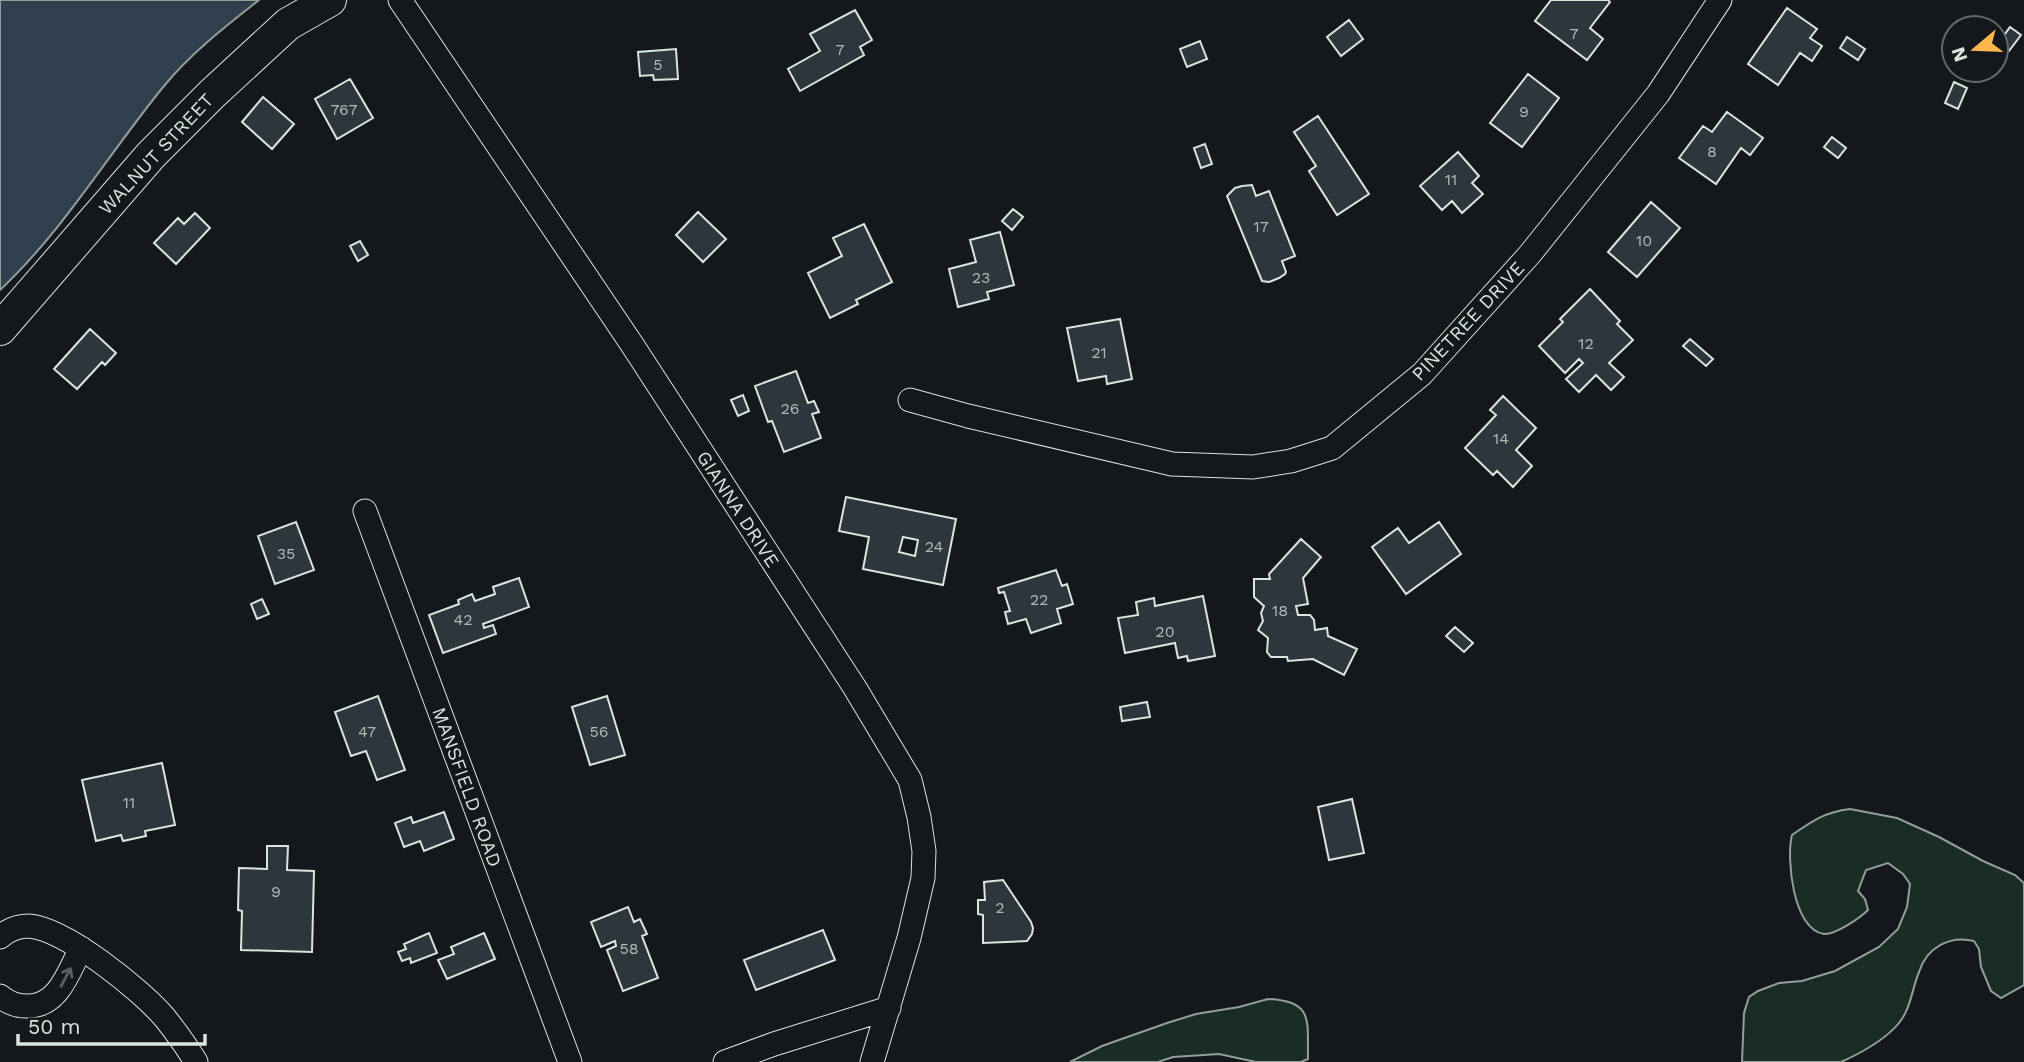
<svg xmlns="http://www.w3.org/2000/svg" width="2024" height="1062" font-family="'Work Sans',sans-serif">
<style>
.green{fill:#1a2d24;stroke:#939e99;stroke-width:2}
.water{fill:#2f3f4d;stroke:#939e99;stroke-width:2}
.building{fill:#2c363c;stroke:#d8e6dc;stroke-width:2;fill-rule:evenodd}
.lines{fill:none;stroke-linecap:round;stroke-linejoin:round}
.street-casing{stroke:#d8e6dc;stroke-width:25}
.secondary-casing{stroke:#d8e6dc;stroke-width:34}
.street{stroke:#14181c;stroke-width:23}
.secondary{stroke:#14181c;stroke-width:32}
.oneway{stroke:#59605f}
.labels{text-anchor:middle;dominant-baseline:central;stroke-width:5;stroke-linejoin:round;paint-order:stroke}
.number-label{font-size:16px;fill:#adbab4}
.street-label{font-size:19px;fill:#d8e6dc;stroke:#14181c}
</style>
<rect width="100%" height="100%" fill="#14181c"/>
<path class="green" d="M 1850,809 L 1897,818 L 1939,837 L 1983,861 L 2015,875 L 2024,883 L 2024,985 L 2001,998 L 1991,991 L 1981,967 L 1979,949 L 1974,941 C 1950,935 1927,947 1919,972 C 1912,989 1911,1008 1899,1023 C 1885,1040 1861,1053 1841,1062 L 1742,1062 L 1744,1013 L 1749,997 L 1758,991 L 1779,983 L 1802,981 L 1835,971 L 1879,947 L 1898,929 L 1907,907 L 1910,884 L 1903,874 L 1888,863 L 1866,870 L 1858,891 L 1865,899 L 1868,910 C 1860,918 1835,935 1824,934 C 1793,930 1786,858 1792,835 C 1812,821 1825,812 1850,809 Z
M 1268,999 C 1315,1001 1307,1022 1308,1059 L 1301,1062 L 1256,1062 L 1219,1054 L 1173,1057 L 1158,1062 L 1070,1062 L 1102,1046 L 1167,1023 L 1196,1014 L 1239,1007 Z"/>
<path class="water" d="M 0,0 L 259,0 C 226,26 191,53 164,86 C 109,153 64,230 0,290 Z"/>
<path class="building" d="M 1551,0 L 1608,0 L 1610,2 L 1590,28 L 1603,39 L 1587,60 L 1535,21 Z
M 1787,8 L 1817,29 L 1810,38 L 1822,46 L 1812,61 L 1800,53 L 1778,85 L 1748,64 Z
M 855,10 L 872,40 L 860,47 L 864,55 L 800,91 L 788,69 L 820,51 L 810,34 Z
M 1349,20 L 1363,39 L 1341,56 L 1327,37 Z
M 2010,27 L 2021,35 L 2009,51 L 1998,44 Z
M 1847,37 L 1865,49 L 1858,60 L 1840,48 Z
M 1200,41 L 1207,59 L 1187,67 L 1180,49 Z
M 676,49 L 678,79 L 654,80 L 653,75 L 640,76 L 638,52 Z
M 1528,74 L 1559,98 L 1522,147 L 1490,123 Z
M 350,79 L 373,118 L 337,139 L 315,99 Z
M 1954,82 L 1967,88 L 1958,109 L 1945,103 Z
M 263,97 L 294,124 L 272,149 L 242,122 Z
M 1727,112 L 1763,138 L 1750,155 L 1741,148 L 1716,184 L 1679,158 L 1703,126 L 1712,132 Z
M 1318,116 L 1369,194 L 1337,215 L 1309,171 L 1316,166 L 1294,132 Z
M 1832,137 L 1846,148 L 1838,158 L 1824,147 Z
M 1205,144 L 1212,164 L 1201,168 L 1194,148 Z
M 1458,152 L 1479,176 L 1472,183 L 1483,194 L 1462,213 L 1452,201 L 1442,210 L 1420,186 Z
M 1252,185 L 1256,196 L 1269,191 L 1295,256 L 1282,261 L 1286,272 L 1285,274 L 1279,278 L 1269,282 L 1262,281 L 1227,196 L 1235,188 L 1242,186 Z
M 1651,202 L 1680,228 L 1637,277 L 1608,252 Z
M 1013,209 L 1023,217 L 1012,230 L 1002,221 Z
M 698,212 L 726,239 L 703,262 L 676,235 Z
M 195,213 L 210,228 L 176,264 L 154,243 L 178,218 L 184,224 Z
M 864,224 L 892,282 L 856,300 L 858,304 L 830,318 L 808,273 L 842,256 L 833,238 Z
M 1000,232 L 1014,285 L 987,292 L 989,299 L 958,307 L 949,269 L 976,262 L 970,240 Z
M 360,241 L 368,255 L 358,261 L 350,246 Z
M 1590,289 L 1620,321 L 1617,324 L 1633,340 L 1609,363 L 1624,377 L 1611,390 L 1596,375 L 1579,392 L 1566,379 L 1583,363 L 1579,359 L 1565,373 L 1539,346 L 1563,322 L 1560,319 Z
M 1120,319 L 1132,379 L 1107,384 L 1106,376 L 1078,381 L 1067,328 Z
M 90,329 L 116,353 L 105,365 L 102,362 L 77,389 L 54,369 Z
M 1690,339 L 1713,359 L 1706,366 L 1683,346 Z
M 796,371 L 808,403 L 814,401 L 819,412 L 812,414 L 821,438 L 784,452 L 772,421 L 768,422 L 755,386 Z
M 743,395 L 749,411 L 738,416 L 731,400 Z
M 1503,396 L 1536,428 L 1516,450 L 1532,466 L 1513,487 L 1497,471 L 1493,475 L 1465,448 L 1496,415 L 1490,410 Z
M 846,497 L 956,519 L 943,585 L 863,569 L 869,537 L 839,531 ZM 903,537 L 918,540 L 915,556 L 899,552 Z
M 296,522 L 314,570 L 275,584 L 258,536 Z
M 1439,522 L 1461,554 L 1406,594 L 1372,547 L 1398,528 L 1409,543 Z
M 1301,539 L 1321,557 L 1303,578 L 1308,604 L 1296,606 L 1298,615 L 1310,615 L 1314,620 L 1315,630 L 1327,628 L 1328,636 L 1357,649 L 1344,675 L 1313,659 L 1288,661 L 1287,657 L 1271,657 L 1267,652 L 1268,638 L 1258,630 L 1263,621 L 1261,613 L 1264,606 L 1254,597 L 1254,579 L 1270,579 L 1269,574 Z
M 1056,570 L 1062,586 L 1067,584 L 1073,604 L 1057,609 L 1061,623 L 1031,633 L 1026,619 L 1008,624 L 1005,612 L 1010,611 L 1004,592 L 999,593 L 998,588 Z
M 519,578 L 529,607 L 483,624 L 484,628 L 493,625 L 496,634 L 443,653 L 429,615 L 459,604 L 458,600 L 472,594 L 475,601 L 495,594 L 493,587 Z
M 1203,596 L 1215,656 L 1188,661 L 1187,656 L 1178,658 L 1175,643 L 1125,653 L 1118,618 L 1138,615 L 1136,602 L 1154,598 L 1155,606 Z
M 262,599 L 269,614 L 257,619 L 251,604 Z
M 1455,627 L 1473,643 L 1464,652 L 1446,636 Z
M 378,696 L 405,770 L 377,780 L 366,751 L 351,756 L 335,712 Z
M 607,696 L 625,755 L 590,765 L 572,707 Z
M 1147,702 L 1150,717 L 1122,721 L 1120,707 Z
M 162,763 L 175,825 L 145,831 L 146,836 L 123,841 L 121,835 L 96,841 L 82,780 Z
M 1352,799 L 1364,853 L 1329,860 L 1318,807 Z
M 444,812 L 454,839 L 424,851 L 420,841 L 404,847 L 395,823 L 411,817 L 413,823 Z
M 267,846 L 288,846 L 287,870 L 314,871 L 312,952 L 241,950 L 242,911 L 238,910 L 239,868 L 267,869 Z
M 1003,880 L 1031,922 L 1033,928 L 1032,934 L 1027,941 L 983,943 L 983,915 L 978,914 L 978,900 L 985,900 L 984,882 Z
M 628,907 L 634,922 L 640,919 L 647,934 L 642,936 L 658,978 L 623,991 L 607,950 L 616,946 L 615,941 L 601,947 L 591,922 Z
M 823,930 L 835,960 L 756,990 L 744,960 Z
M 429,933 L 437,953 L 411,963 L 410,958 L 402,961 L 398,952 L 406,949 L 404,944 Z
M 484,933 L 495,959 L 447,979 L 438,960 L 454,954 L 451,947 Z"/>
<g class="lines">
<defs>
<path id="street" d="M 400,0 L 633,346 L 855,688 L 910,780 L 919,817 L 924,851 L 923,878 L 909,938 L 872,1062
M 910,400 L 968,416 L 1172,464 L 1253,467 L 1291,461 L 1332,448 L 1422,374 L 1530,254 L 1658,94 L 1720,0
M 365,511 L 570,1062
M 0,937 C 8,930 18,926 29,926 C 66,929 141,990 165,1018 C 176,1032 187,1047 196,1062
M 0,996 C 7,1002 16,1006 26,1006 C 58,1008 69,971 81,948
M 725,1062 L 774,1044 L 889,1008"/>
<path id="secondary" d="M 0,329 L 151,155 L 212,94 L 288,24 L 330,0"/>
</defs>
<use href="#street" class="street-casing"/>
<use href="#secondary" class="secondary-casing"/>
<use href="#street" class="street"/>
<use href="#secondary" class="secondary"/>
</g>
<defs><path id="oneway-shaft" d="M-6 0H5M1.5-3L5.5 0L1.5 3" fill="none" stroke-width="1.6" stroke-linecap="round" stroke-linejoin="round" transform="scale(1.75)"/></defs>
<use class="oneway" href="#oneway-shaft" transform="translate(66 977) rotate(-62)"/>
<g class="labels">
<g class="number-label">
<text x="1574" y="33">7</text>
<text x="840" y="49">7</text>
<text x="658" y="64">5</text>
<text x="344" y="109">767</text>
<text x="1524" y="111">9</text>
<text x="1712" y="151">8</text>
<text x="1451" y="179">11</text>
<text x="1261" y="226">17</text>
<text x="1644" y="240">10</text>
<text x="981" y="277">23</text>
<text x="1586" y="343">12</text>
<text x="1099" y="352">21</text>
<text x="790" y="408">26</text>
<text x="1501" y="438">14</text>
<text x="934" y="546">24</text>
<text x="286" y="553">35</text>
<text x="1039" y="599">22</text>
<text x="1280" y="610">18</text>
<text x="463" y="619">42</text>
<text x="1165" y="631">20</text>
<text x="367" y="731">47</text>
<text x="599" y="731">56</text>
<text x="129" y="802">11</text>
<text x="276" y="891">9</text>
<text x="1000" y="907">2</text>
<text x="629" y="948">58</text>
</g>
<g class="street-label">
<text transform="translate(156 154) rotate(-47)">WALNUT STREET</text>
<text transform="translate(1468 321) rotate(-47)">PINETREE DRIVE</text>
<text transform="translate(738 509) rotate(57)">GIANNA DRIVE</text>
<text transform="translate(467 787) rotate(70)">MANSFIELD ROAD</text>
</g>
</g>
<g transform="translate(1975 49) rotate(251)"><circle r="33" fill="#14181c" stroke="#626a69" stroke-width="2"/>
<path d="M0-5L12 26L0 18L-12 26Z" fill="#ffb74d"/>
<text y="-10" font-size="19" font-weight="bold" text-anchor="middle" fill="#d8e6dc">N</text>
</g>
<path d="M18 1034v10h187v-10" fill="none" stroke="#d8e6dc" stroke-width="3.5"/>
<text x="28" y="1034" font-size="21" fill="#d8e6dc" stroke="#14181c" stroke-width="5" paint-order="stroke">50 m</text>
</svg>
